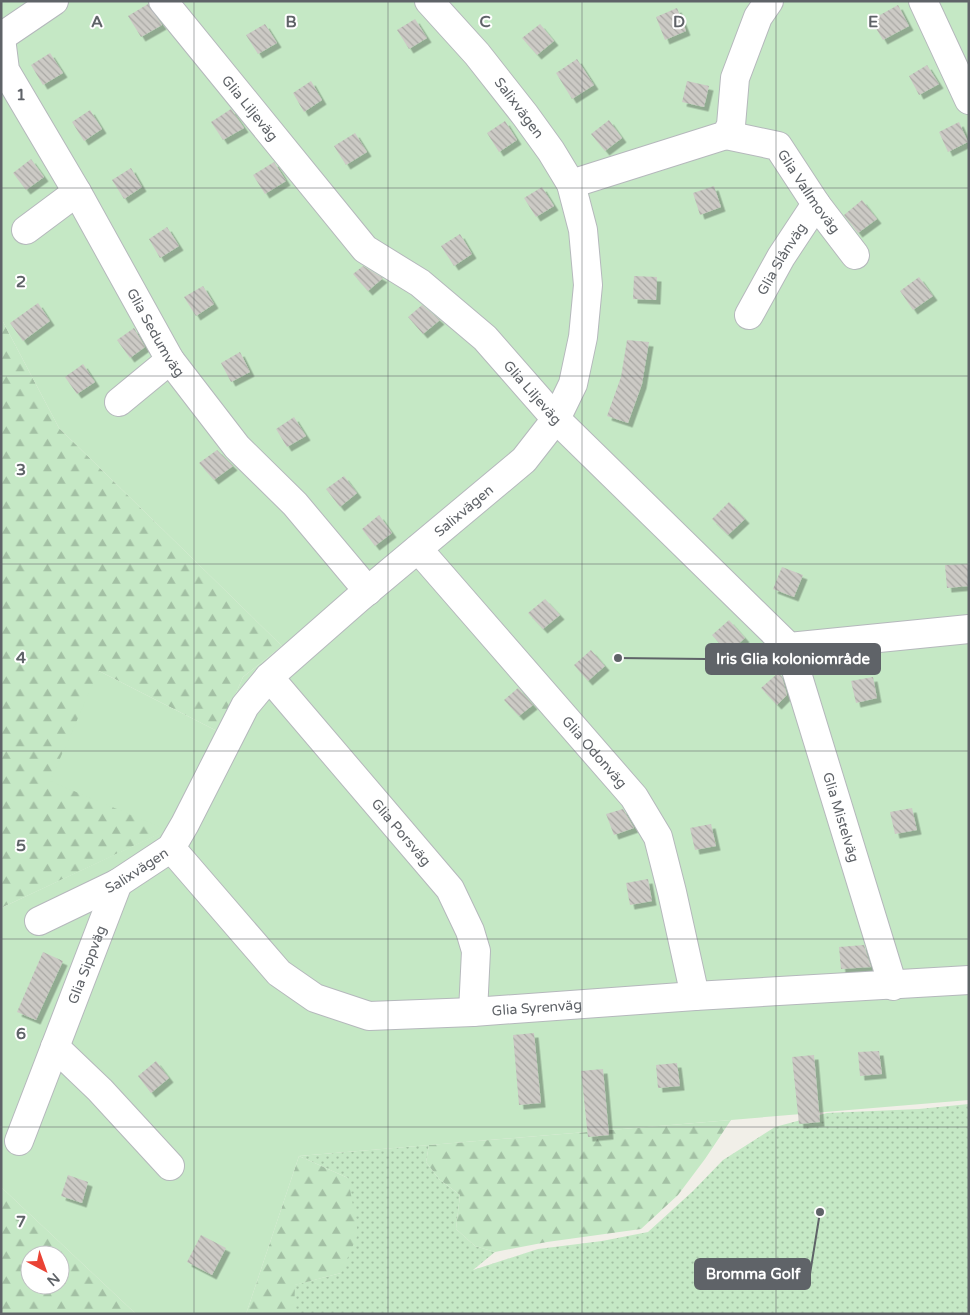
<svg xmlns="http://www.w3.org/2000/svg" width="970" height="1315" font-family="'Varela Round',sans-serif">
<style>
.grass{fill:url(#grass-dots)}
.forest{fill:url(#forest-firs);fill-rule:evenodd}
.garden{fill:#c5e8c5}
.building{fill:url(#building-back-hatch);filter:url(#shadow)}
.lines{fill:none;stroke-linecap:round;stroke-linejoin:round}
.minor-casing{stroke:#b5b8bc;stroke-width:30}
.minor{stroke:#fff;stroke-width:28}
.grid{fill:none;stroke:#5f6368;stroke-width:1;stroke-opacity:0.55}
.labels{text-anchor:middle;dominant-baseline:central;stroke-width:4;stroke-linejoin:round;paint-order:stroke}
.street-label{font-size:14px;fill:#5f6368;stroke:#fff}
.grid-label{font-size:16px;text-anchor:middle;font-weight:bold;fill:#5f6368;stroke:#fff;stroke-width:4;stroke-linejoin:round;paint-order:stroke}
.leader{fill:none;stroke:#5f6368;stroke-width:2}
.callout-dot{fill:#5f6368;stroke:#fff;stroke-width:2}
.callout{fill:#5f6368;stroke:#5f6368;stroke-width:2}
.callout-label{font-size:15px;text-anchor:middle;font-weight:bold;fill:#fff}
</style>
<defs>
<pattern id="grass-dots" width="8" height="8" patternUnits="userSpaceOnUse" patternTransform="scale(1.25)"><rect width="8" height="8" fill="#c5e8c5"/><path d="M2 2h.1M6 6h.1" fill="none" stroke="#a3c0a4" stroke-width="1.8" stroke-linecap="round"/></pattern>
<pattern id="forest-firs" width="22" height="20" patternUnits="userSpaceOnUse" patternTransform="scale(1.25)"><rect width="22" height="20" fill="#c5e8c5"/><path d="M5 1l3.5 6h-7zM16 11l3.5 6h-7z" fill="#a3c0a4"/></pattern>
<pattern id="building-back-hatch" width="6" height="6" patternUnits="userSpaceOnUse" patternTransform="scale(1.25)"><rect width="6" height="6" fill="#cccac5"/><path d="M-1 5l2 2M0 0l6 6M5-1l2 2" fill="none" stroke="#a9a8a4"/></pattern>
<filter id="shadow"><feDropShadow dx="4.5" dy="4.5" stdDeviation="0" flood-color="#0004"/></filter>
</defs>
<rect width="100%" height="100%" fill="#f1efe8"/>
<path class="grass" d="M 969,1104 L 969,1314 L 294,1314 L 294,1285 L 341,1273 L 348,1178 L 299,1156 L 429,1145 L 426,1162 L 439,1179 L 460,1195 L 456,1229 L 475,1246 L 495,1252 L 473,1270 L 538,1249 L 602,1241 L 648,1232 L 693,1191 L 723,1160 L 775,1127 L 827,1113 L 919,1109 Z"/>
<path class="forest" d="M 1,318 L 59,428 L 282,646 L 243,677 L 219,732 L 99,671 L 168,830 L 1,908 Z
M 731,1120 L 705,1159 L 678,1195 L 641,1229 L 547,1242 L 495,1252 L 475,1246 L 456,1229 L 460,1195 L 439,1179 L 426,1162 L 429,1145 Z
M 299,1156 L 348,1178 L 358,1234 L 341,1273 L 295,1285 L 294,1314 L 246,1314 Z
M 1,1187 L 136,1314 L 1,1314 ZM 30,1255 L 60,1255 L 60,1285 L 30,1285 Z"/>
<path class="garden" d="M 1,1 L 969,1 L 969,1100 L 299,1156 L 246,1314 L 136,1314 L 1,1187 L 1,908 L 167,830 L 50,781 L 99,671 L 219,732 L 243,677 L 282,646 L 59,428 L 1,318 Z"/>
<path class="building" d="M 148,4 L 162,25 L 141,37 L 128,16 Z
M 898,5 L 909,26 L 883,40 L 871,20 Z
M 677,8 L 686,31 L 665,40 L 656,17 Z
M 415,19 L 427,38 L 409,49 L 397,30 Z
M 265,24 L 277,43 L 258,54 L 246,35 Z
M 540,24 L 554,41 L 537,55 L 522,38 Z
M 50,53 L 63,73 L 43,85 L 31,65 Z
M 577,59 L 594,85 L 572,99 L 556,73 Z
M 927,65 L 939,84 L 919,95 L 909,76 Z
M 311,81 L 322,100 L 304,112 L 293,93 Z
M 687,81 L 709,86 L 704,107 L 682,102 Z
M 231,109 L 244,128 L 223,140 L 211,122 Z
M 90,110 L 102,129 L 84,141 L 72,122 Z
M 609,120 L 622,138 L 605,151 L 591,134 Z
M 505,121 L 517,140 L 499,152 L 487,133 Z
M 959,122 L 968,142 L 948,152 L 939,132 Z
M 355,133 L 367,152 L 346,165 L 334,146 Z
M 31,159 L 44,177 L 26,190 L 13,173 Z
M 274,162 L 286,181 L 265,194 L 253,175 Z
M 131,168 L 142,187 L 124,199 L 112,180 Z
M 714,186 L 721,207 L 700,215 L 693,193 Z
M 542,187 L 554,206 L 536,217 L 524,198 Z
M 862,200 L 877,219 L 858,233 L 844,215 Z
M 167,227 L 179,246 L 160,258 L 149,239 Z
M 460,234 L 472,254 L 454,266 L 441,246 Z
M 363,266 L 383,278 L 368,291 L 353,274 Z
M 634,276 L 657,277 L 656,300 L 633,299 Z
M 919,277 L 933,296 L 913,310 L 900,291 Z
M 203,286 L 214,304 L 196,316 L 184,297 Z
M 38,303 L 50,321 L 23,341 L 10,323 Z
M 422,305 L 440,320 L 423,334 L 408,317 Z
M 134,328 L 145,347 L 130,358 L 117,340 Z
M 627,340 L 649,342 L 642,384 L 628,423 L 607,416 L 621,377 Z
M 240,352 L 250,372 L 231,382 L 221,363 Z
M 83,364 L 95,382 L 77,394 L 65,377 Z
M 294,417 L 306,436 L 287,447 L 276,429 Z
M 217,450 L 233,466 L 214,480 L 199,463 Z
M 344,476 L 357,493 L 340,507 L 326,489 Z
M 729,502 L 745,519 L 728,535 L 712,519 Z
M 379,515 L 392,533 L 375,546 L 362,529 Z
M 969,564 L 969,586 L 947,588 L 945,565 Z
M 782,567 L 803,575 L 794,597 L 773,589 Z
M 545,599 L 560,615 L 543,629 L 528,613 Z
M 729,620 L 745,638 L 728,653 L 712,635 Z
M 591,650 L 605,666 L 588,681 L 574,665 Z
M 778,673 L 782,677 L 787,695 L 777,705 L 761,688 Z
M 873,677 L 877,698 L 856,703 L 851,681 Z
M 518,688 L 533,705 L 519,716 L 504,700 Z
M 912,808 L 917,830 L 895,834 L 890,812 Z
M 623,809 L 634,828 L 614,835 L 606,814 Z
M 711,824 L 716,846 L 695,850 L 690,828 Z
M 648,879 L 652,901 L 630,905 L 626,883 Z
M 864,945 L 871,967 L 841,969 L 839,947 Z
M 43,952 L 63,961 L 36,1020 L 17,1012 Z
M 534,1033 L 541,1103 L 519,1105 L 513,1035 Z
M 879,1051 L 882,1074 L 860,1076 L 858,1052 Z
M 814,1055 L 820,1122 L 799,1124 L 792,1057 Z
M 156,1061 L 169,1078 L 151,1093 L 138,1076 Z
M 677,1063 L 680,1086 L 658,1088 L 656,1065 Z
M 603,1069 L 609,1135 L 588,1137 L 581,1071 Z
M 68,1175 L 88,1182 L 82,1203 L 61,1196 Z
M 201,1235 L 226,1248 L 212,1275 L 187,1262 Z"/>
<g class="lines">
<defs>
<g id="minor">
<path id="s1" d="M 163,1 L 365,249 L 420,283 L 485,338 L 556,419 L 789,647 L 969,629"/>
<path d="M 923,1 L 969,100"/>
<path d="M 1,37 L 54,1"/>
<path id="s2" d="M 1,38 L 5,70 L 77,192 L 170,360 L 237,447 L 295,504 L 368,591"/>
<path id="s3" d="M 726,135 L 778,146 L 816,204 L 855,255"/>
<path d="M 571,184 L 726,135 L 731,125 L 735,78 L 758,17 L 769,1"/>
<path d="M 26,230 L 77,192"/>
<path id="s4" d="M 749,315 L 781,257 L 816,204"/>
<path d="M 119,402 L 170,360"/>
<path id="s5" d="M 418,549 L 634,797 L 658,837 L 672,892 L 695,996"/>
<path id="s6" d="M 789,647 L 893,986"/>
<path id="s7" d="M 269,677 L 450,889 L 470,931 L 476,951 L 473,1012"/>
<path id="s8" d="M 171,848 L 279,973 L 315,998 L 369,1016 L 473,1012 L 695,996 L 969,980"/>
<path id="s9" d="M 39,921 L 118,883 L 171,848 L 185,824 L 245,706 L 269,677 L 359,598 L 524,460 L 556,419 L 573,384 L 583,337 L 588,285 L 583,230 L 571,184 L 551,151 L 525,115 L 477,54 L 429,1"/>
<path d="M 55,1047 L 100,1090 L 170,1166"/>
<path id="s10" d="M 19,1141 L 118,883"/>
</g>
</defs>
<use href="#minor" class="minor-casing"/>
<use href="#minor" class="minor"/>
</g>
<path class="grid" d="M 194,1 L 194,1314M 388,1 L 388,1314M 582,1 L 582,1314M 776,1 L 776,1314M 1,188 L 969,188M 1,376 L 969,376M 1,564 L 969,564M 1,751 L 969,751M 1,939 L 969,939M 1,1127 L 969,1127"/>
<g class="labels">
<g class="street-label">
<text stroke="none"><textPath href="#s1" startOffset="138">Glia Liljeväg</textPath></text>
<text transform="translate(519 108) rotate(53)">Salixvägen</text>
<text stroke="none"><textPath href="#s3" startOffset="108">Glia Vallmoväg</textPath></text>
<text stroke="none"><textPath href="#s4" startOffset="65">Glia Slånväg</textPath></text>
<text stroke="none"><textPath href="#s2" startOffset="335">Glia Sedumväg</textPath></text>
<text stroke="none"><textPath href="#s1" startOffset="542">Glia Liljeväg</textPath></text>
<text stroke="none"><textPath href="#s9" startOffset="605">Salixvägen</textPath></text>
<text stroke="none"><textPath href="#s5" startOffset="269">Glia Odonväg</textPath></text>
<text stroke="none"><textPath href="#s6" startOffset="178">Glia Mistelväg</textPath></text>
<text stroke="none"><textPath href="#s7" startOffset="204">Glia Porsväg</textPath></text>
<text stroke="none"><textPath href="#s9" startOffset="110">Salixvägen</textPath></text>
<text stroke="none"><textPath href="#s10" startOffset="189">Glia Sippväg</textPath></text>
<text stroke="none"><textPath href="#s8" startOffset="434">Glia Syrenväg</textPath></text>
</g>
</g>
<g class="grid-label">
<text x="97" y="27">A</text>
<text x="291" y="27">B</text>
<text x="485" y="27">C</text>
<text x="679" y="27">D</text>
<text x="873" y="27">E</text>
<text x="21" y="100">1</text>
<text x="21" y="287">2</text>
<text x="21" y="475">3</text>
<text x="21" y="663">4</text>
<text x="21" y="851">5</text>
<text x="21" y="1039">6</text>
<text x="21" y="1227">7</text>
</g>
<path class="leader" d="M618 658L706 659M820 1212L810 1274"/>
<g class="callout-dot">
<circle cx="618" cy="658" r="5"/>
<circle cx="820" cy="1212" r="5"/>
</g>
<g class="callout">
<rect x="706" y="644" width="174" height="30" rx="5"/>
<rect x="695" y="1259" width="115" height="30" rx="5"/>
</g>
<g class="callout-label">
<text x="793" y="664">Iris Glia koloniområde</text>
<text x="753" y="1279">Bromma Golf</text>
</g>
<rect width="970" height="1315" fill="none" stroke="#5f6368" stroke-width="5"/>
<g transform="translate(45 1270) rotate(139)"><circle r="24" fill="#ffffff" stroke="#bfc1c3"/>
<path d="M0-4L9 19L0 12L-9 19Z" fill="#ea4335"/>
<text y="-8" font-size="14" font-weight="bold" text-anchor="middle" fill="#5f6368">N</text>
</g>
</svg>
